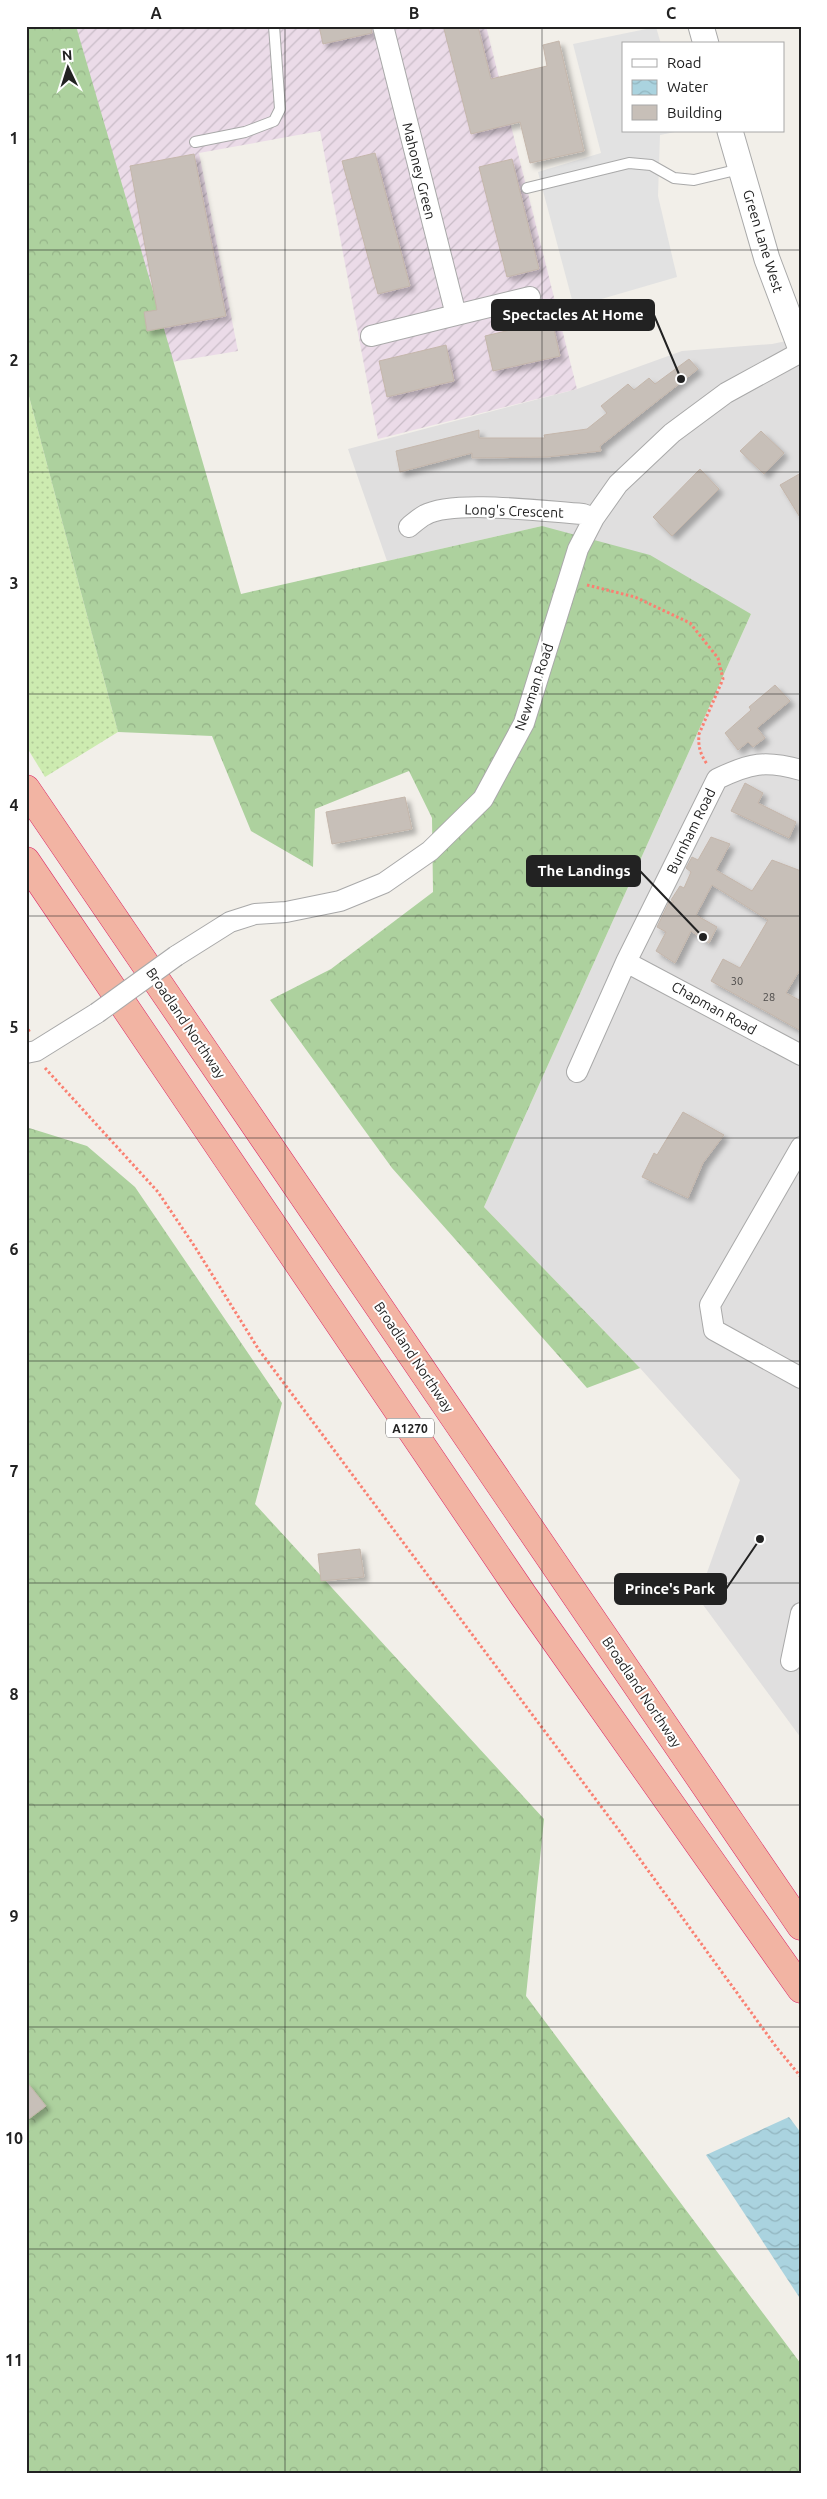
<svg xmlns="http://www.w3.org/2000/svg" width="827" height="2499" font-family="Ubuntu,sans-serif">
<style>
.residential{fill:#e0dfdf}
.industrial{fill:url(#industrial-furrows)}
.grass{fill:url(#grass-dots)}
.forest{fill:url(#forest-crowns)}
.parking{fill:#e2e2e2}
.water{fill:url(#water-waves)}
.building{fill:#c7bfb8;stroke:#c4b6ab;filter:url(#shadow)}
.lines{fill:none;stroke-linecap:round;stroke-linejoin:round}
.service-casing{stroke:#a9a9a9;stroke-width:12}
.minor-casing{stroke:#a9a9a9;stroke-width:22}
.tertiary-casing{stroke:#a9a9a9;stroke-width:27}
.trunk-casing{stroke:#dc2a67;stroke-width:29}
.path{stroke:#fa8072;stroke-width:3;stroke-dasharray:2.5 2.5;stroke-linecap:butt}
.service{stroke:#fff;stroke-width:10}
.minor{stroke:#fff;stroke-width:20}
.tertiary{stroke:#fff;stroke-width:25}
.trunk{stroke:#f2b4a3;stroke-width:28}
.minor-bridge-casing{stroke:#a9a9a9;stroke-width:22;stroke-linecap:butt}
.minor-bridge{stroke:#fff;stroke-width:20}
.grid{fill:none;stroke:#222;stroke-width:1;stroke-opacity:0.55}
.labels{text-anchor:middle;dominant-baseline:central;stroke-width:4;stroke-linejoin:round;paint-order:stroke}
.number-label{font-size:11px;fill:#4b4948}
.shield{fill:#fff;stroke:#646464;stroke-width:1}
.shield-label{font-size:12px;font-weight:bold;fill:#222}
.street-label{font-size:14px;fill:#222;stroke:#fff}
.leader{fill:none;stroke:#222;stroke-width:2}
.callout-dot{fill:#222;stroke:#fff;stroke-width:2}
.callout{fill:#222;stroke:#222;stroke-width:2}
.callout-label{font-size:15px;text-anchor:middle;font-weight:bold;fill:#fff}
.neatline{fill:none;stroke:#222;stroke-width:2}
.grid-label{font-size:16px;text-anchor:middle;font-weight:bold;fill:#222}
</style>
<defs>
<pattern id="industrial-furrows" width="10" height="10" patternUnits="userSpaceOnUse" patternTransform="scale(1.25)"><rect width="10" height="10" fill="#ebdbe8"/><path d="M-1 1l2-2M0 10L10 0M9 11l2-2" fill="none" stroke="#c9bcc7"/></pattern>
<pattern id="grass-dots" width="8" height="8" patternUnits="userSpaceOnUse" patternTransform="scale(1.25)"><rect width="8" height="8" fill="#cdebb0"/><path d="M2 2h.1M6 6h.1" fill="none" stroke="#b0c997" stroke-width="1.8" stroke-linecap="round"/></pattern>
<pattern id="forest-crowns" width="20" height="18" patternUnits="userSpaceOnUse" patternTransform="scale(1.25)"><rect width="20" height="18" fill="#add19e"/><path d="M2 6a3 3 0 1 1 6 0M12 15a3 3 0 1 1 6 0" fill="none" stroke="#95b388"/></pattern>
<pattern id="water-waves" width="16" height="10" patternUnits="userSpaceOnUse" patternTransform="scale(1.25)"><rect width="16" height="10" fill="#aad3df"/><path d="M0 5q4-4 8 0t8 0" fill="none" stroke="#92b5bf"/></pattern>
<filter id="shadow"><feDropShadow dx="4.5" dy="4.5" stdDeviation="2.5" flood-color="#0004"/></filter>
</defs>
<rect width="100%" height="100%" fill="#f2efe9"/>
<path class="residential" d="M 801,338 L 801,1738 L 698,1598 L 740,1480 L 640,1368 L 484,1207 L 751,614 L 542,526 L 387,561 L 348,449 L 577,389 L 682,351 L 772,344 Z"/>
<path class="industrial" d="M 45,26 L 486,26 L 577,389 L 378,439 L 320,131 L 199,153 L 238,351 L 105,373 Z"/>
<path class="grass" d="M 26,385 L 118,732 L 45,777 L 26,746 Z"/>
<path class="forest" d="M 26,26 L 76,26 L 241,594 L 542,526 L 650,555 L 751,614 L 484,1207 L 640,1368 L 587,1388 L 392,1168 L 270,1000 L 331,969 L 433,892 L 432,818 L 409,771 L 315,809 L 313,867 L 251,831 L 212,736 L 118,732 L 26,385 Z
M 26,1127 L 87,1146 L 135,1187 L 282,1403 L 255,1504 L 544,1819 L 526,1996 L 801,2364 L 801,2473 L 26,2473 Z"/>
<path class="parking" d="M 656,27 L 661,44 L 623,44 L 623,131 L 680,131 L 660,135 L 658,196 L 677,277 L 574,307 L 538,172 L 601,153 L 573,44 Z"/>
<path class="water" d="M 789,2117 L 801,2133 L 801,2300 L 706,2155 Z"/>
<path class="building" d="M 319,26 L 371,26 L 372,33 L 323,44 Z
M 454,26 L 478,26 L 491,79 L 547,66 L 543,45 L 559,41 L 584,151 L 530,163 L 520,122 L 471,134 L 444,29 Z
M 375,153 L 410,286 L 378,294 L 342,161 Z
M 194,154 L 226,316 L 147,331 L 144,312 L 157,310 L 130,166 Z
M 512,159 L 539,269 L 507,277 L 479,167 Z
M 552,320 L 560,356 L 493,371 L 485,336 Z
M 446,345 L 454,381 L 387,397 L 379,361 Z
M 689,359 L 698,369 L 600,446 L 601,451 L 547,457 L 472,458 L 472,453 L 400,472 L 396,451 L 479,430 L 479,438 L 545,438 L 544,435 L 587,429 L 607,413 L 601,406 L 628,384 L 634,390 L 649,378 L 655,384 Z
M 761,431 L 784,453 L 764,474 L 740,451 Z
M 700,469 L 719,489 L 672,536 L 653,517 Z
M 801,473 L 801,519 L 780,485 Z
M 775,685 L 790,701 L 757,728 L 765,738 L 753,747 L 748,742 L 738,750 L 725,733 L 751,710 L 749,707 Z
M 745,783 L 763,793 L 758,803 L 796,822 L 789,838 L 731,811 Z
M 405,797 L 412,829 L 332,844 L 326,812 Z
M 711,837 L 730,844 L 716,870 L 752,891 L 772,860 L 801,871 L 801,968 L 786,993 L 801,1001 L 801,1031 L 711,981 L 723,959 L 740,968 L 768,920 L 712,885 L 696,915 L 717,927 L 709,943 L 691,931 L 675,963 L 656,951 L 666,932 L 657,927 L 669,902 L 674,902 L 671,900 L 680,886 L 684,888 L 691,872 L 686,868 L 692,857 L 698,860 Z
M 683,1112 L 724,1135 L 703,1163 L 688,1198 L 642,1177 L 654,1153 L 657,1155 Z
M 360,1549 L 364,1577 L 321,1581 L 318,1554 Z
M 26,2081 L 46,2106 L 26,2121 Z"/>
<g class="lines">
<defs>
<path id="service" d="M 195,142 L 245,132 L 274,121 L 280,109 L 274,26
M 527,188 L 629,163 L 651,165 L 674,178 L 694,180 L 740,169"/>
<path id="minor" d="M 383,26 L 456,315 L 530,297
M 371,336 L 456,315
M 409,527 C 414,523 419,518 425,515 C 454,499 548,512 583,514 L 594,518
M 176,956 L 230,922 L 255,914 L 286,912 L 340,901 L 384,883 L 430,851 L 483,799 L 524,723 L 578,549 L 594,518 L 618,484 L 672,433 L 726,393 L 801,352
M 626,962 L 801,1055
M 26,1053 L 36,1051 L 97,1013
M 577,1072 L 626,962 L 717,779 C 750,763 765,760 801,770
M 801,1147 L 710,1305 L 714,1330 L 801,1378
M 791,1661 L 801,1613"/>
<path id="tertiary" d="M 701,26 L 706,44
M 730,131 L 767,259 L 801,349"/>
<path id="trunk" d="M 26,789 L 801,1926
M 26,861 L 523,1595 L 801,1989"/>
</defs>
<use href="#service" class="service-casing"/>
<use href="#minor" class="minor-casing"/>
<use href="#tertiary" class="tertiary-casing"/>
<use href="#trunk" class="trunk-casing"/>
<path class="path" d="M 587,585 L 635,597 L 690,623 L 718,658 L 723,679 L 699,734 C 698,746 700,754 707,764
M 26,1025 L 30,1033
M 45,1068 L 158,1192 L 195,1247 L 259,1350 L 618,1829 L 777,2048 L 801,2077"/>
<use href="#service" class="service"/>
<use href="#minor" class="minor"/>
<use href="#tertiary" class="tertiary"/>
<use href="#trunk" class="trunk"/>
<defs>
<path id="minor-bridge" d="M 97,1013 L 176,956"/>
</defs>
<use href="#minor-bridge" class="minor-bridge-casing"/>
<use href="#minor-bridge" class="minor-bridge"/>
</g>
<path class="grid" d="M 285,26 L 285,2473M 542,26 L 542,2473M 26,250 L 801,250M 26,472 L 801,472M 26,694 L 801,694M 26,916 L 801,916M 26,1138 L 801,1138M 26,1361 L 801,1361M 26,1583 L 801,1583M 26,1805 L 801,1805M 26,2027 L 801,2027M 26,2249 L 801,2249"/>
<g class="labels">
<g class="number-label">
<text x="737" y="981">30</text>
<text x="769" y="997">28</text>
</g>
<rect class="shield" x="386" y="1418.5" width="48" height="19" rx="4"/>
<g class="shield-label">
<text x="410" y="1428">A1270</text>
</g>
<g class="street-label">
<text transform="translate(419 171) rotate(76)">Mahoney Green</text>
<text transform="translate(763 241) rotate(73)">Green Lane West</text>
<text transform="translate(514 511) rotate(2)">Long's Crescent</text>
<text transform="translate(534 687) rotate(-71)">Newman Road</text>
<text transform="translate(691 831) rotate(-64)">Burnham Road</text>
<text transform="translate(714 1008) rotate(29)">Chapman Road</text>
<text transform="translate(186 1023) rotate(56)">Broadland Northway</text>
<text transform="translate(414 1357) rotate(56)">Broadland Northway</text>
<text transform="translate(642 1692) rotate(56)">Broadland Northway</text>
</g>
</g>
<path class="leader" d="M681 379L654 315M703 937L640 871M760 1539L726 1589"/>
<g class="callout-dot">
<circle cx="681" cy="379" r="5"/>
<circle cx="703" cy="937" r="5"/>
<circle cx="760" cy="1539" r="5"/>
</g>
<g class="callout">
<rect x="492" y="300" width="162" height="30" rx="5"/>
<rect x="527" y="856" width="113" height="30" rx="5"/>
<rect x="615" y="1574" width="111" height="30" rx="5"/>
</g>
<g class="callout-label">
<text x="573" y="320">Spectacles At Home</text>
<text x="584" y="876">The Landings</text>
<text x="670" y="1594">Prince's Park</text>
</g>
<rect width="827" height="2499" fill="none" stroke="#ffffff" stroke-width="55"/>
<rect x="622" y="42" width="162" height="90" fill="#ffffff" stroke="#a7a7a7"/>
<rect x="632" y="59" width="25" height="8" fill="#ffffff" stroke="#a7a7a7"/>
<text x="667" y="68" font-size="15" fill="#222222">Road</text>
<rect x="632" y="80" width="25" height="15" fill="url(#water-waves)" stroke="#a7a7a7"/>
<text x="667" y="92" font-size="15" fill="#222222">Water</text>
<rect x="632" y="105" width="25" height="15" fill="#c7bfb8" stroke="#a7a7a7"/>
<text x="667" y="118" font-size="15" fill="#222222">Building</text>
<g transform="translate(68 68) rotate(356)" stroke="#ffffff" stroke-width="4" paint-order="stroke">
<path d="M0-4L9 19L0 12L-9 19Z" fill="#222222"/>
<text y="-8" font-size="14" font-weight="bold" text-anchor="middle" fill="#222222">N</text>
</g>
<rect x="28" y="28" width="772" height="2444" class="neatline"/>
<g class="grid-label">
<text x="156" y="19">A</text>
<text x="414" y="19">B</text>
<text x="671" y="19">C</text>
<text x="14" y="144">1</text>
<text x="14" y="366">2</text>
<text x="14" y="589">3</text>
<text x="14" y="811">4</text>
<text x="14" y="1033">5</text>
<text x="14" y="1255">6</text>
<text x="14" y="1477">7</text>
<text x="14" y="1700">8</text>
<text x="14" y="1922">9</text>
<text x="14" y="2144">10</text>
<text x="14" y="2366">11</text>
</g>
</svg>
